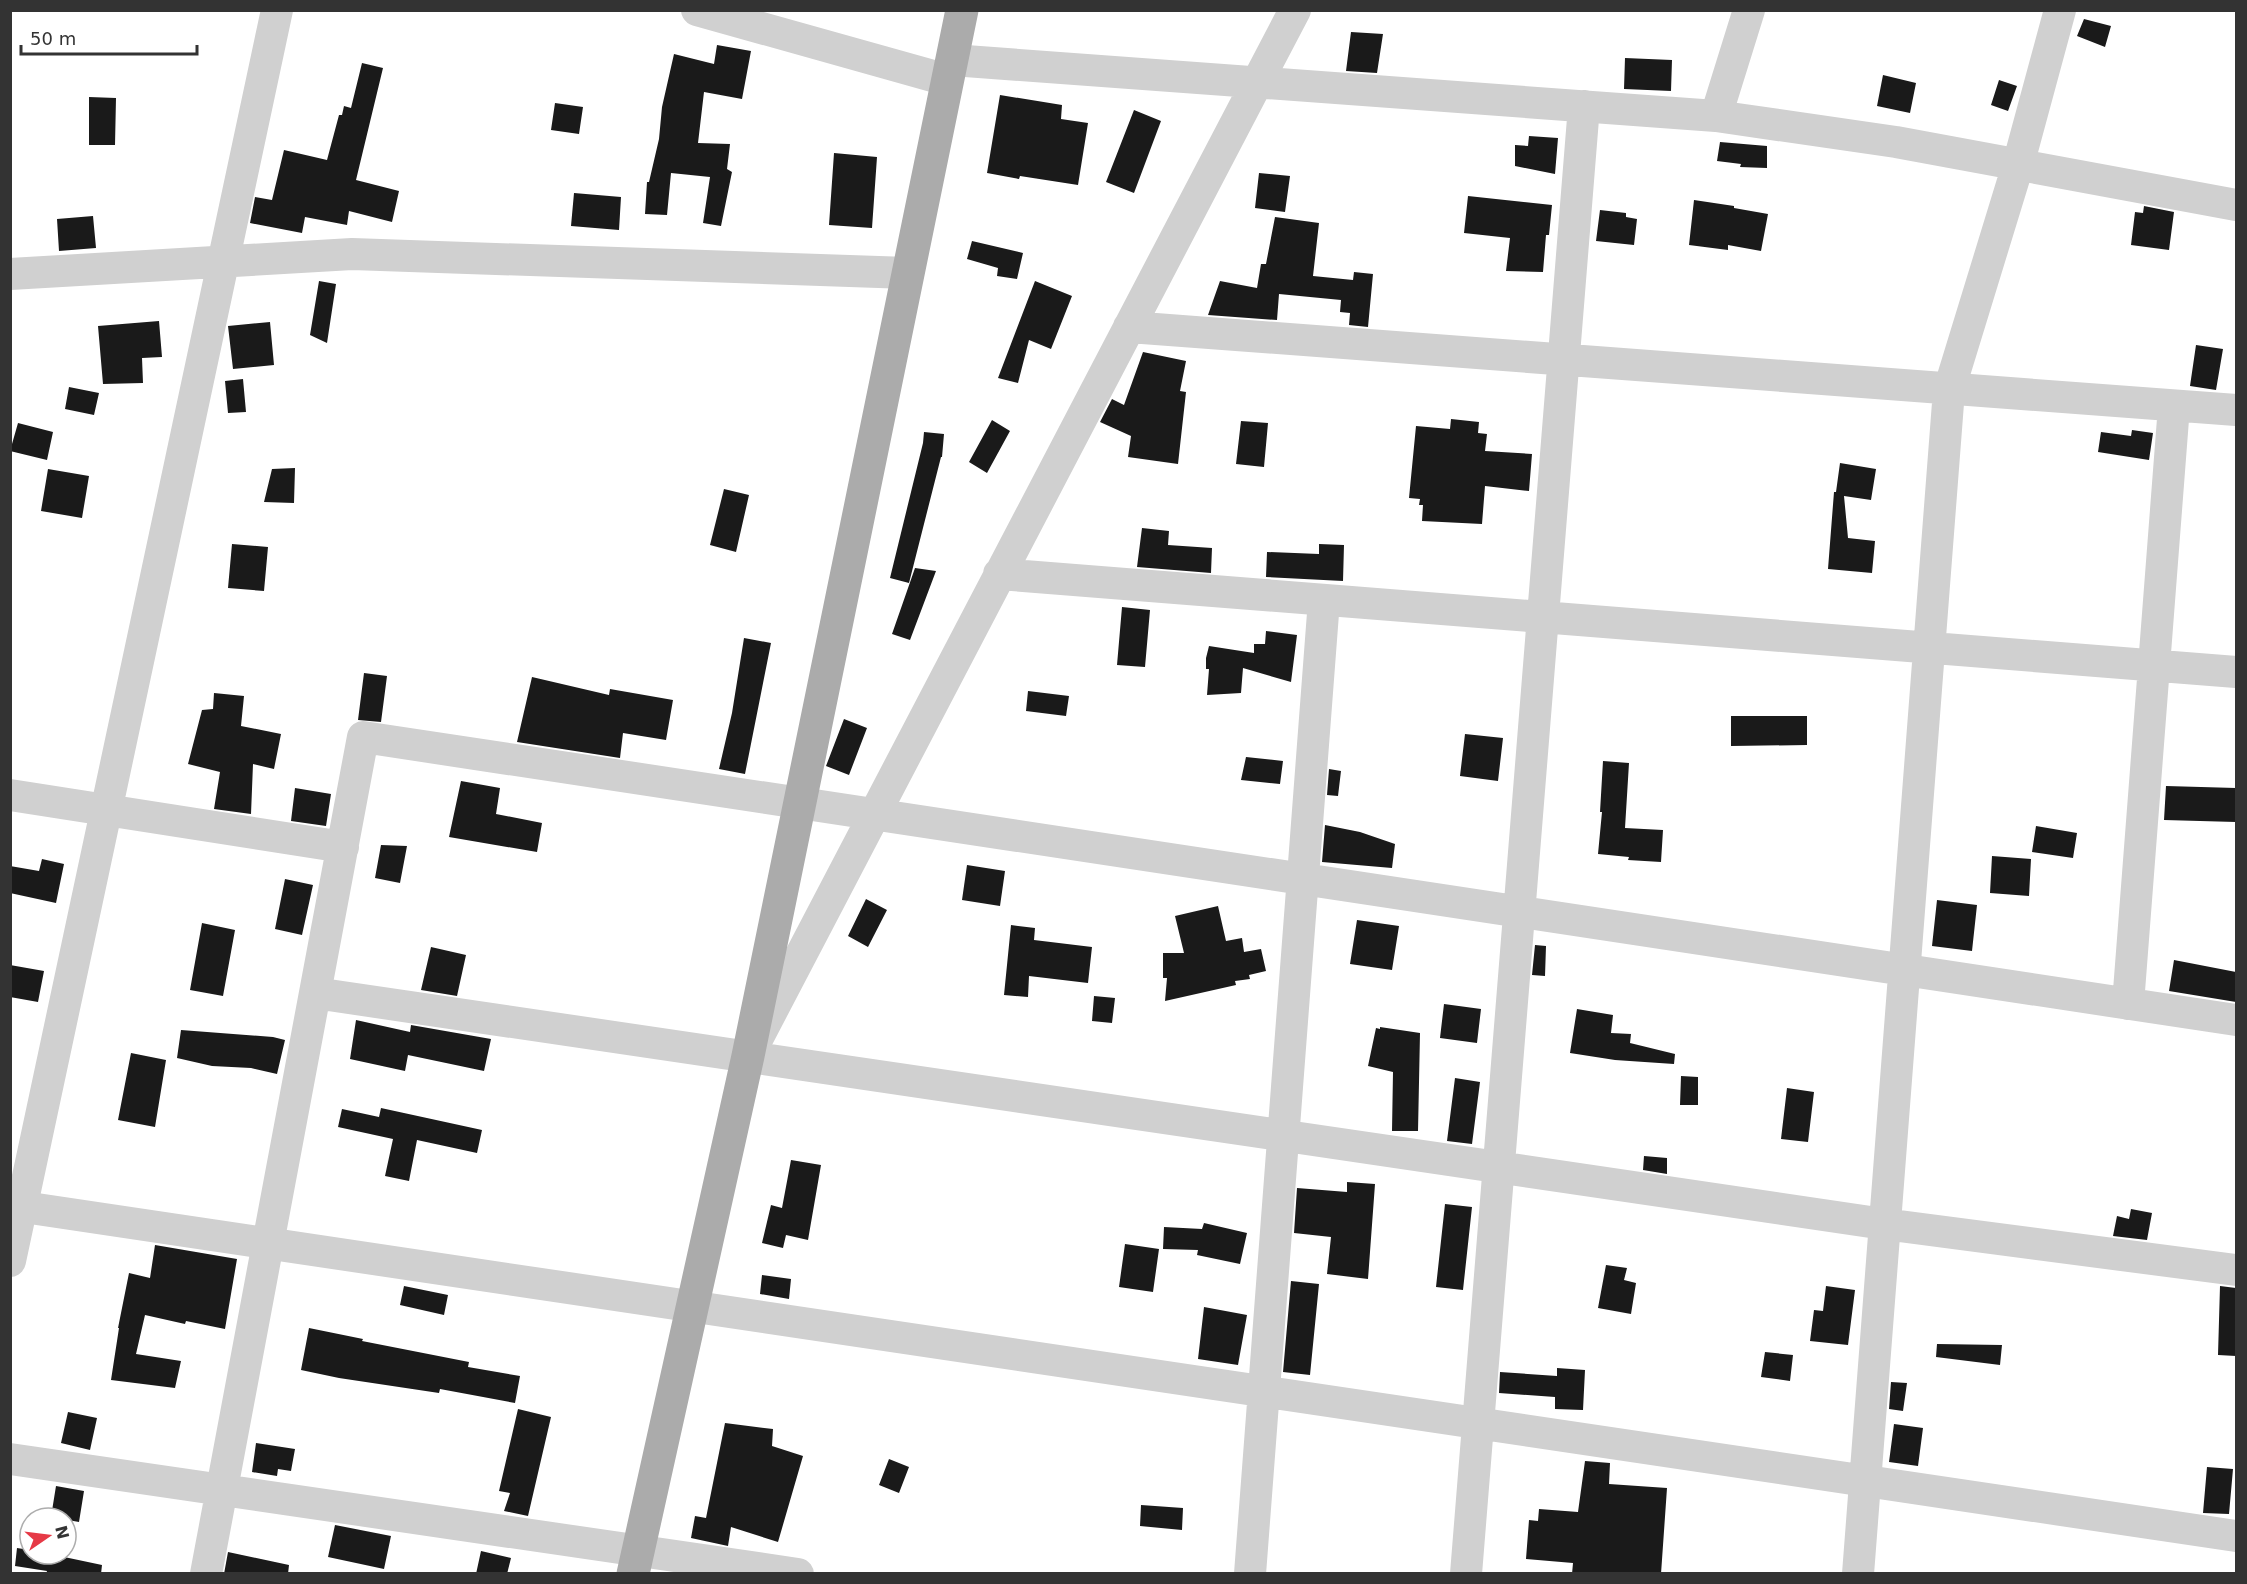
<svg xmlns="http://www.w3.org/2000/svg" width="2247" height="1584" font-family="'DejaVu Sans',sans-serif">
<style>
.building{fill:#1a1a1a}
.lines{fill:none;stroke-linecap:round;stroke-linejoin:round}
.minor{stroke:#d0d0d0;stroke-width:32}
.major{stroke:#ababab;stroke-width:33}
</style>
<rect width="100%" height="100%" fill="#fff"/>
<path class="building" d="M 2084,19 L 2111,26 L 2105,47 L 2077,36 Z
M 1351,32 L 1383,34 L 1377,73 L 1346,71 Z
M 717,45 L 751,51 L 742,99 L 704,92 L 698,143 L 730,144 L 727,169 L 732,172 L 721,226 L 703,223 L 710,177 L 671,173 L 667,215 L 645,214 L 647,182 L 649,182 L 659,139 L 662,107 L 674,54 L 714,64 Z
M 1625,58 L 1672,60 L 1671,91 L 1624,89 Z
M 362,63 L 383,68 L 356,180 L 399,191 L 392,222 L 349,211 L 347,225 L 305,217 L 302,233 L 250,223 L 255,197 L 272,200 L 284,150 L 327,160 L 339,115 L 342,115 L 344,106 L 351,108 Z
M 1883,75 L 1916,83 L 1910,113 L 1877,106 Z
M 1999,80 L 2017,86 L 2008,111 L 1991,105 Z
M 1000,95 L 1062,105 L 1061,119 L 1088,123 L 1078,185 L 1020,176 L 1019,179 L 987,173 Z
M 89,97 L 116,98 L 115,145 L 89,145 Z
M 555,103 L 583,107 L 579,134 L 551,130 Z
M 1134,110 L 1161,121 L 1134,193 L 1106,182 Z
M 1529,136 L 1558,138 L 1555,174 L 1515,166 L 1515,145 L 1528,146 Z
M 1720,142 L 1767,146 L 1767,168 L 1740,167 L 1741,164 L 1717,161 Z
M 834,153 L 877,157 L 872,228 L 829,225 Z
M 1259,173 L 1290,176 L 1285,212 L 1255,208 Z
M 574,193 L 621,197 L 619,230 L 571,226 Z
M 1468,196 L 1552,205 L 1549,235 L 1546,235 L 1543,272 L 1506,271 L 1510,238 L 1464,233 Z
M 1694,200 L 1734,206 L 1734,208 L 1768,214 L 1761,251 L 1728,245 L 1728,250 L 1689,245 Z
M 2144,206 L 2174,212 L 2169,250 L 2131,245 L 2135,212 L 2143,213 Z
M 1600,210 L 1626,213 L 1626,217 L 1637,219 L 1634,245 L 1596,241 Z
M 93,216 L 96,248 L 59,251 L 57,219 Z
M 1275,217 L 1319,223 L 1313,276 L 1353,280 L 1354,272 L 1373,274 L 1368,327 L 1349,325 L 1350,313 L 1340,312 L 1341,300 L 1279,294 L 1277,320 L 1208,315 L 1220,281 L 1257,288 L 1261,264 L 1266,264 Z
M 972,241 L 1023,253 L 1017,279 L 997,276 L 998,268 L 967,259 Z
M 319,281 L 336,284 L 327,343 L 310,335 Z
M 1035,281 L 1072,296 L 1051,349 L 1029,340 L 1018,383 L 998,378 Z
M 159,321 L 162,357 L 142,358 L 143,383 L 103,384 L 98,326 Z
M 270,322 L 274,365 L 233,369 L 228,326 Z
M 2196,345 L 2223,349 L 2216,390 L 2190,386 Z
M 1143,352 L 1186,361 L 1180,391 L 1186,392 L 1178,464 L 1128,457 L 1131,436 L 1100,422 L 1112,399 L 1124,405 Z
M 243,379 L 246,412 L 228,413 L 225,381 Z
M 69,387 L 99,393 L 94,415 L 65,409 Z
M 1451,419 L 1479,422 L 1478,433 L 1487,434 L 1485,451 L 1532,454 L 1529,491 L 1485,486 L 1482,524 L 1422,521 L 1423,505 L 1419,505 L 1420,499 L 1409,498 L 1416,426 L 1450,429 Z
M 992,420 L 1010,431 L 987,473 L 969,462 Z
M 1241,421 L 1268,423 L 1264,467 L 1236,464 Z
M 18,423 L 53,432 L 47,460 L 10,451 Z
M 2132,430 L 2153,433 L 2149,460 L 2098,452 L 2101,432 L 2131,436 Z
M 924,432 L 944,434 L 942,457 L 941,457 L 909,583 L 890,578 L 923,443 Z
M 1840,463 L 1876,469 L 1871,500 L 1844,496 L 1848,538 L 1875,541 L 1872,573 L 1828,569 L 1834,492 L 1836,492 Z
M 295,468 L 294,503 L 264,502 L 272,469 Z
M 48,469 L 89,476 L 82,518 L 41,511 Z
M 724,489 L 749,495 L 736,552 L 710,545 Z
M 1142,528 L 1169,531 L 1168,545 L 1212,548 L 1211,573 L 1137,567 Z
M 232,544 L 268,547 L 264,591 L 228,588 Z
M 1319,544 L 1344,545 L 1343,581 L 1266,577 L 1267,552 L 1319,554 Z
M 915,568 L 936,571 L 910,640 L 892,634 Z
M 1122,607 L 1150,610 L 1145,667 L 1117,665 Z
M 1266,631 L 1297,635 L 1291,682 L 1243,668 L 1241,693 L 1207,695 L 1209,669 L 1206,669 L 1206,658 L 1209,646 L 1254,653 L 1254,644 L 1265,644 Z
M 744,638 L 771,643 L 745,774 L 719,769 L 732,713 Z
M 364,673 L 387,676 L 381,722 L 358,720 Z
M 532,677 L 609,695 L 610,689 L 673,700 L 666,740 L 623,733 L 620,758 L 517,742 Z
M 1028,691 L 1069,696 L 1066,716 L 1026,711 Z
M 214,693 L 244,696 L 241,726 L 281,734 L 274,769 L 253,764 L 251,814 L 214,809 L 220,772 L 188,764 L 202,710 L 213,709 Z
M 1731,716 L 1807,716 L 1807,745 L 1731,746 Z
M 844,719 L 867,728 L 849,775 L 826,766 Z
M 1465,734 L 1503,738 L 1498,781 L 1460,776 Z
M 1246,757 L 1283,761 L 1280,784 L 1241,780 Z
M 1603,761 L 1629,763 L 1625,828 L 1663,830 L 1661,862 L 1628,860 L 1629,857 L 1598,854 L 1602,812 L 1600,812 Z
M 1329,769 L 1341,771 L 1338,796 L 1327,795 Z
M 461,781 L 500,788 L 496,814 L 542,823 L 537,852 L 449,837 Z
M 2166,786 L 2236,788 L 2236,822 L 2164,820 Z
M 295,788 L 331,794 L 326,826 L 291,821 Z
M 1325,825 L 1360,832 L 1395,844 L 1392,868 L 1322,862 Z
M 2036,826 L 2077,833 L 2073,858 L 2032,852 Z
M 381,845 L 407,846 L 400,883 L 375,878 Z
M 1992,856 L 2031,859 L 2029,896 L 1990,893 Z
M 42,859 L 64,864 L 56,903 L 10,893 L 10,866 L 39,871 Z
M 967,865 L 1005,871 L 1000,906 L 962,900 Z
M 285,879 L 313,885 L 302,935 L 275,929 Z
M 866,899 L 887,910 L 868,947 L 848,936 Z
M 1937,900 L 1977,905 L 1972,951 L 1932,946 Z
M 1218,906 L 1226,941 L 1242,938 L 1244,952 L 1261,949 L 1266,971 L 1249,975 L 1250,979 L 1235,981 L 1236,985 L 1165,1001 L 1167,978 L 1163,978 L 1163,953 L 1184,953 L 1175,916 Z
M 1357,920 L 1399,926 L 1392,970 L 1350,964 Z
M 202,923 L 235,930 L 223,996 L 190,990 Z
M 1011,925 L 1035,928 L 1034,940 L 1092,947 L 1088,983 L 1029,976 L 1028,997 L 1004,995 Z
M 1535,945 L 1546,946 L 1545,976 L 1532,975 Z
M 431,947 L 466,955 L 457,996 L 421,990 Z
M 2174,960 L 2236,972 L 2236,1002 L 2169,991 Z
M 10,965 L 44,971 L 38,1002 L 10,997 Z
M 1094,996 L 1115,998 L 1112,1023 L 1092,1021 Z
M 1444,1004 L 1481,1009 L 1477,1043 L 1440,1038 Z
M 1577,1009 L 1613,1015 L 1611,1033 L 1631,1034 L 1630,1043 L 1675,1054 L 1674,1064 L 1615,1060 L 1570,1053 Z
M 356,1020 L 410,1032 L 411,1025 L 491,1039 L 484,1071 L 408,1055 L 405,1071 L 350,1059 Z
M 1380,1027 L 1420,1033 L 1418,1131 L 1392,1131 L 1393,1072 L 1368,1066 L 1376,1028 L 1380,1029 Z
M 181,1030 L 273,1037 L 285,1040 L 277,1074 L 251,1068 L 212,1066 L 177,1058 Z
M 131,1053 L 166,1060 L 155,1127 L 118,1120 Z
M 1681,1076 L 1698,1077 L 1698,1105 L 1680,1105 Z
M 1455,1078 L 1480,1082 L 1472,1144 L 1447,1141 Z
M 1787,1088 L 1814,1092 L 1808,1142 L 1781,1139 Z
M 381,1108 L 482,1130 L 477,1153 L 417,1140 L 409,1181 L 385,1176 L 393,1139 L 338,1127 L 342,1109 L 379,1117 Z
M 1644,1156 L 1667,1158 L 1667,1174 L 1643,1170 Z
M 791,1160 L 821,1165 L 808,1240 L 786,1235 L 783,1248 L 762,1243 L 771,1205 L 782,1208 Z
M 1347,1182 L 1375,1184 L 1368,1279 L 1327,1274 L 1331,1237 L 1294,1233 L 1297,1188 L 1347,1192 Z
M 1445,1204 L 1472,1207 L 1463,1290 L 1436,1287 Z
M 2131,1209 L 2152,1213 L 2147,1240 L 2113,1236 L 2117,1216 L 2129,1219 Z
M 1204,1223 L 1247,1233 L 1240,1264 L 1197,1255 L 1198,1250 L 1163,1249 L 1164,1227 L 1202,1229 Z
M 1125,1244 L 1159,1249 L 1153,1292 L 1119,1287 Z
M 155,1245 L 237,1259 L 225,1329 L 186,1321 L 185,1324 L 145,1315 L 136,1354 L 181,1361 L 175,1388 L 111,1380 L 119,1328 L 118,1328 L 129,1273 L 150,1278 Z
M 1606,1265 L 1627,1268 L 1624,1280 L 1636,1283 L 1631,1314 L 1598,1308 Z
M 762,1275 L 791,1279 L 789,1299 L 760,1294 Z
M 1291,1281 L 1319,1284 L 1310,1375 L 1283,1372 Z
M 404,1286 L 448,1295 L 444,1315 L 400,1305 Z
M 1826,1286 L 1855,1290 L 1848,1345 L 1810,1341 L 1814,1310 L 1823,1311 Z
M 2220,1286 L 2236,1288 L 2236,1356 L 2218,1355 Z
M 1204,1307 L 1247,1315 L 1238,1365 L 1198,1359 Z
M 309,1328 L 363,1339 L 362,1341 L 469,1362 L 468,1367 L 520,1376 L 515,1403 L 440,1389 L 439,1393 L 339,1378 L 301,1370 Z
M 1937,1344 L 2002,1345 L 2000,1365 L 1936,1357 Z
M 1765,1352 L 1793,1355 L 1790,1381 L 1761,1377 Z
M 1557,1368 L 1585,1370 L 1583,1410 L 1555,1409 L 1555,1397 L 1499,1393 L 1500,1372 L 1557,1376 Z
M 1891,1382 L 1907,1383 L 1903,1411 L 1889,1409 Z
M 518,1409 L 551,1417 L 528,1516 L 504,1511 L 510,1493 L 499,1491 Z
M 68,1412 L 97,1418 L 90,1450 L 61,1443 Z
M 725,1423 L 773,1429 L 772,1446 L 803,1456 L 778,1542 L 731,1527 L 728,1546 L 691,1538 L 695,1516 L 706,1518 Z
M 1894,1424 L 1923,1428 L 1918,1466 L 1889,1462 Z
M 256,1443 L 295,1449 L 291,1471 L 278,1469 L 277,1476 L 252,1472 Z
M 889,1459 L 909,1467 L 899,1493 L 879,1485 Z
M 1585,1461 L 1610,1463 L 1609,1484 L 1667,1488 L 1661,1574 L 1572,1574 L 1573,1563 L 1526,1559 L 1529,1520 L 1538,1521 L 1539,1509 L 1578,1512 Z
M 2207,1467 L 2233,1469 L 2229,1514 L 2203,1513 Z
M 56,1486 L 84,1491 L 79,1522 L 51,1517 Z
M 1141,1505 L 1183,1508 L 1182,1530 L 1140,1526 Z
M 335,1525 L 391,1536 L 384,1569 L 328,1557 Z
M 17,1548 L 30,1550 L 30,1554 L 50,1554 L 102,1565 L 101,1574 L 46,1574 L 47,1571 L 15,1566 Z
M 481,1551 L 511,1558 L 507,1574 L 476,1574 Z
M 228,1552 L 289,1565 L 288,1574 L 224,1574 Z"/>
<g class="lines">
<path class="minor" d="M 697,10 L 947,80
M 952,60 L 1716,116 L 1896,142 L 2236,205
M 1716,116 L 1749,10
M 10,274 L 352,254 L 908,273
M 1129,327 L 2236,410
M 999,574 L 2236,672
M 10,795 L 343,847
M 315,993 L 1884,1224 L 2236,1270
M 2128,1004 L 2174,406
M 756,1041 L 1295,10
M 10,1205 L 2236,1536
M 10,1261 L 277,10
M 10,1459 L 798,1574
M 206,1574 L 363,737 L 2236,1020
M 1250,1574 L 1324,600
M 1466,1574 L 1584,106
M 1858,1574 L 1949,390 L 2018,165 L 2060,10"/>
<path class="major" d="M 633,1574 L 748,1056 L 962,10"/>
</g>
<rect width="2247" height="1584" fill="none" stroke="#333333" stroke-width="24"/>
<g transform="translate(48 1536) rotate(76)"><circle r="28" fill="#ffffff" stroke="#adadad" stroke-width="1.5"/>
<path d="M0-4.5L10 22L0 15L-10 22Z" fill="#e63946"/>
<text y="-9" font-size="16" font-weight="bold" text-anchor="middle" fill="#333333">N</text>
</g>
<path d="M21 45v9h176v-9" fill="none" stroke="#333333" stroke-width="3"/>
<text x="30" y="45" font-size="18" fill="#333333" stroke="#ffffff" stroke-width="4.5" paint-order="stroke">50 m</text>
</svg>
